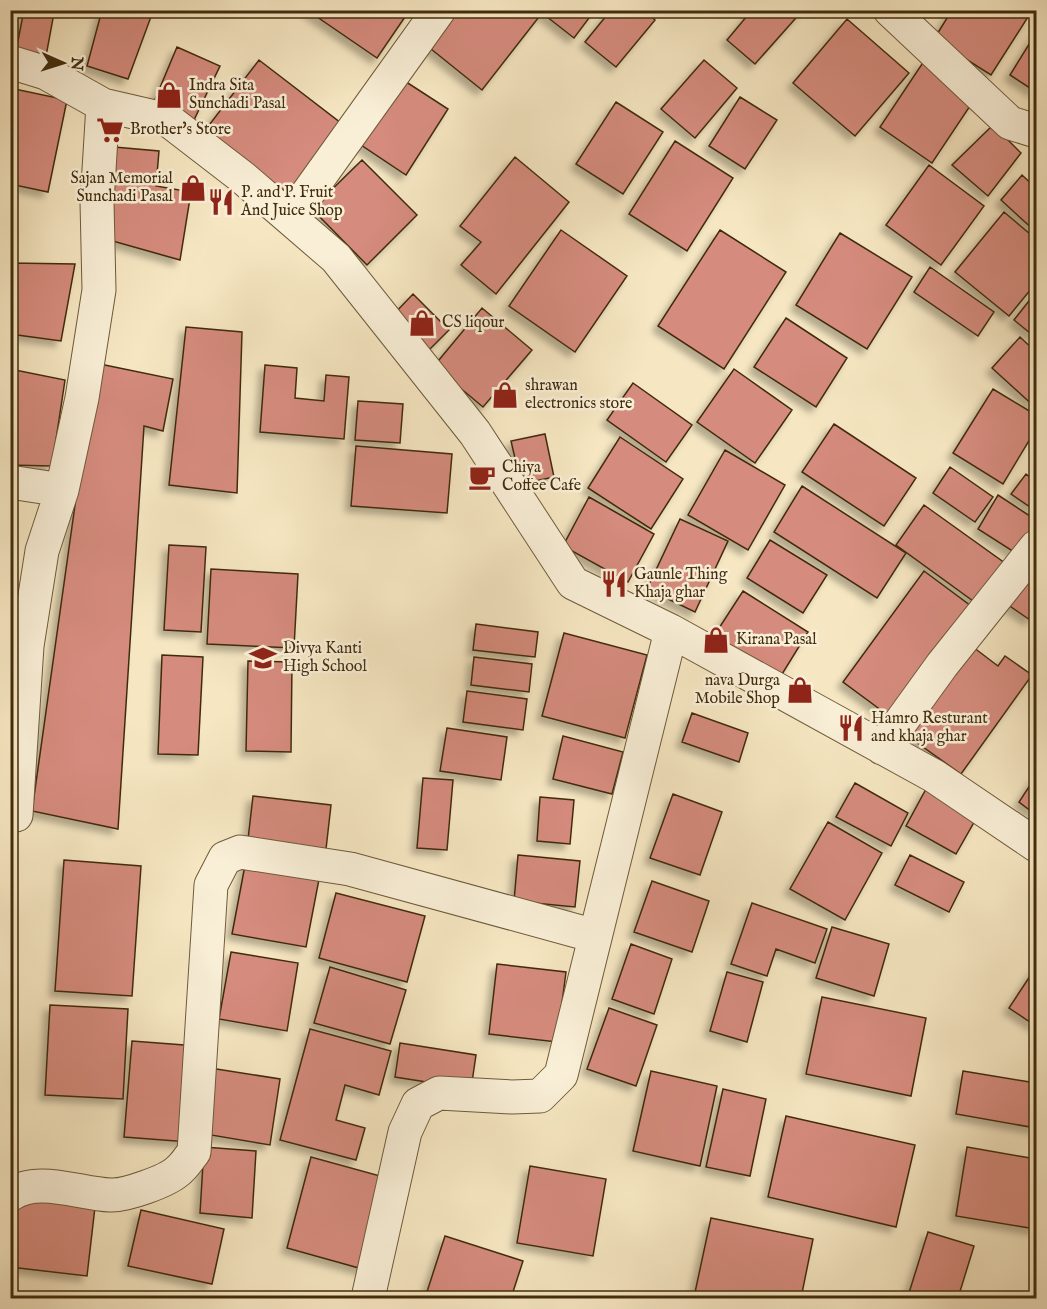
<svg xmlns="http://www.w3.org/2000/svg" width="1047" height="1309" font-family="'IM FELL English',serif">
<style>
.building{fill:#d58b7d;stroke:#412c0d;stroke-width:1.5;filter:url(#shadow)}
.lines{fill:none;stroke-linecap:round;stroke-linejoin:round}
.minor-casing{stroke:#6e5b3a;stroke-width:35}
.minor{stroke:#f9efd7;stroke-width:33}
.labels{text-anchor:middle;dominant-baseline:central;stroke-width:5;stroke-linejoin:round;paint-order:stroke}
.poi-label{font-size:16px;fill:#412c0d;stroke:#f9efd7;text-anchor:start}
</style>
<defs>
<filter id="shadow"><feDropShadow dx="-5.5" dy="5.5" stdDeviation="3" flood-color="#0004"/></filter>
</defs>
<rect width="100%" height="100%" fill="#f6e7c2"/>
<filter id="stains"><feTurbulence type="fractalNoise" baseFrequency=".00333" numOctaves="4"/><feColorMatrix values="0 0 0 0 .2 0 0 0 0 .09 0 0 0 0 .02 0 0 0 .5 -.17"/></filter>
<radialGradient id="worn" r=".72"><stop offset=".6" stop-color="#630" stop-opacity="0"/><stop offset="1" stop-color="#630" stop-opacity=".3"/></radialGradient>
<path class="building" d="M 24,10 L 54,13 L 44,67 L 14,61 Z
M 102,10 L 143,10 L 152,14 L 128,79 L 87,66 Z
M 307,10 L 408,10 L 409,11 L 377,58 Z
M 453,10 L 595,10 L 574,38 L 542,13 L 482,90 L 426,45 Z
M 611,10 L 645,10 L 655,20 L 616,67 L 585,42 Z
M 752,10 L 803,10 L 755,64 L 727,40 Z
M 952,10 L 1018,10 L 1028,17 L 991,75 L 934,39 Z
M 847,19 L 909,73 L 855,136 L 793,83 Z
M 1036,33 L 1036,92 L 1010,75 Z
M 177,47 L 220,66 L 192,124 L 151,109 Z
M 259,60 L 350,130 L 296,200 L 206,129 Z
M 704,60 L 737,88 L 695,138 L 661,109 Z
M 924,61 L 976,97 L 932,163 L 880,127 Z
M 397,76 L 448,109 L 406,175 L 355,141 Z
M 10,88 L 67,100 L 48,192 L 10,184 Z
M 740,97 L 777,120 L 745,169 L 709,146 Z
M 616,102 L 663,132 L 623,194 L 576,164 Z
M 993,125 L 1021,153 L 988,196 L 952,165 Z
M 675,141 L 733,178 L 687,251 L 629,214 Z
M 114,147 L 159,151 L 156,186 L 191,192 L 180,260 L 102,238 Z
M 515,157 L 569,202 L 496,294 L 461,265 L 481,242 L 460,226 Z
M 362,160 L 417,215 L 367,265 L 312,209 Z
M 929,165 L 984,206 L 941,265 L 886,225 Z
M 1022,175 L 1036,188 L 1036,232 L 1001,200 Z
M 1004,212 L 1036,239 L 1036,283 L 1009,316 L 955,272 Z
M 561,230 L 627,276 L 575,352 L 509,306 Z
M 720,230 L 786,272 L 724,369 L 658,326 Z
M 840,233 L 912,277 L 867,349 L 796,305 Z
M 10,263 L 75,264 L 61,341 L 10,334 Z
M 930,267 L 994,312 L 978,336 L 914,292 Z
M 1036,292 L 1036,338 L 1014,320 Z
M 413,294 L 449,330 L 428,351 L 393,315 Z
M 482,308 L 532,350 L 483,407 L 434,366 Z
M 786,318 L 847,358 L 816,407 L 754,367 Z
M 186,327 L 242,332 L 237,493 L 169,485 Z
M 1020,337 L 1036,352 L 1036,408 L 992,368 Z
M 95,363 L 173,379 L 163,431 L 144,426 L 118,829 L 32,811 Z
M 265,365 L 297,368 L 295,398 L 324,401 L 326,375 L 349,377 L 344,439 L 260,432 Z
M 10,369 L 65,380 L 52,466 L 10,465 Z
M 734,369 L 792,410 L 755,463 L 697,422 Z
M 633,383 L 692,425 L 666,462 L 607,420 Z
M 993,389 L 1036,415 L 1036,429 L 1003,484 L 953,453 Z
M 358,401 L 403,404 L 400,443 L 355,440 Z
M 834,424 L 916,478 L 884,526 L 802,472 Z
M 545,434 L 554,477 L 521,484 L 511,441 Z
M 620,437 L 683,479 L 651,529 L 588,488 Z
M 356,446 L 452,454 L 447,513 L 351,506 Z
M 725,450 L 785,485 L 748,550 L 688,515 Z
M 950,467 L 993,497 L 975,522 L 933,493 Z
M 1026,474 L 1036,482 L 1036,511 L 1011,494 Z
M 802,486 L 906,553 L 877,598 L 774,532 Z
M 998,495 L 1036,520 L 1036,542 L 1025,559 L 978,529 Z
M 589,497 L 654,534 L 628,582 L 563,546 Z
M 924,505 L 1009,566 L 980,606 L 896,545 Z
M 680,519 L 728,541 L 695,612 L 647,589 Z
M 770,540 L 827,575 L 803,613 L 747,578 Z
M 169,545 L 206,547 L 201,632 L 164,630 Z
M 211,569 L 298,574 L 294,648 L 207,644 Z
M 1028,569 L 1036,575 L 1036,611 L 1030,620 L 1004,602 Z
M 924,571 L 971,606 L 889,716 L 843,682 Z
M 743,591 L 808,632 L 776,684 L 710,642 Z
M 476,624 L 538,632 L 535,657 L 473,650 Z
M 564,633 L 647,655 L 625,738 L 542,716 Z
M 973,647 L 998,666 L 1005,656 L 1032,675 L 961,774 L 909,737 Z
M 162,655 L 203,657 L 198,755 L 158,754 Z
M 474,657 L 532,664 L 529,692 L 471,685 Z
M 248,661 L 292,662 L 291,752 L 246,751 Z
M 467,691 L 527,699 L 523,730 L 463,722 Z
M 692,713 L 748,733 L 739,762 L 682,742 Z
M 447,728 L 507,737 L 501,780 L 440,771 Z
M 563,736 L 623,752 L 612,794 L 553,779 Z
M 1036,776 L 1036,815 L 1019,802 Z
M 423,778 L 453,780 L 447,850 L 417,848 Z
M 855,783 L 908,813 L 891,846 L 836,817 Z
M 926,789 L 977,817 L 956,854 L 906,826 Z
M 673,794 L 722,812 L 700,875 L 650,858 Z
M 253,796 L 331,805 L 325,858 L 247,848 Z
M 540,797 L 574,800 L 570,844 L 537,841 Z
M 828,822 L 882,853 L 845,920 L 790,889 Z
M 518,855 L 580,861 L 575,907 L 514,901 Z
M 910,855 L 964,882 L 949,912 L 895,885 Z
M 64,860 L 141,866 L 132,996 L 55,991 Z
M 246,860 L 320,874 L 306,947 L 232,934 Z
M 652,881 L 709,901 L 692,952 L 634,932 Z
M 336,893 L 425,916 L 407,982 L 319,958 Z
M 752,903 L 827,929 L 815,963 L 776,949 L 767,976 L 731,964 Z
M 832,927 L 889,944 L 874,996 L 816,978 Z
M 631,944 L 672,959 L 654,1014 L 612,999 Z
M 231,952 L 298,963 L 287,1031 L 219,1019 Z
M 497,964 L 566,972 L 557,1042 L 489,1034 Z
M 330,967 L 406,990 L 390,1044 L 314,1023 Z
M 1036,967 L 1036,1026 L 1009,1008 Z
M 727,972 L 763,982 L 747,1042 L 710,1031 Z
M 822,997 L 926,1018 L 911,1096 L 806,1074 Z
M 50,1005 L 128,1009 L 123,1099 L 45,1095 Z
M 609,1008 L 657,1025 L 636,1086 L 587,1069 Z
M 310,1029 L 391,1051 L 379,1095 L 345,1085 L 336,1120 L 365,1128 L 356,1160 L 280,1140 Z
M 132,1041 L 197,1046 L 189,1142 L 124,1137 Z
M 400,1043 L 476,1055 L 471,1089 L 395,1077 Z
M 210,1068 L 280,1079 L 270,1145 L 199,1133 Z
M 651,1071 L 717,1086 L 700,1166 L 633,1151 Z
M 963,1071 L 1036,1083 L 1036,1128 L 956,1114 Z
M 723,1089 L 766,1099 L 750,1176 L 706,1167 Z
M 786,1116 L 915,1145 L 896,1227 L 768,1197 Z
M 204,1147 L 256,1151 L 252,1218 L 200,1213 Z
M 967,1147 L 1036,1159 L 1036,1229 L 956,1216 Z
M 311,1157 L 391,1179 L 366,1270 L 287,1248 Z
M 530,1166 L 606,1179 L 593,1256 L 517,1243 Z
M 17,1198 L 95,1207 L 87,1276 L 10,1267 Z
M 141,1210 L 224,1229 L 212,1284 L 128,1266 Z
M 711,1218 L 813,1239 L 801,1298 L 694,1297 Z
M 928,1232 L 974,1246 L 958,1298 L 908,1296 Z
M 445,1236 L 523,1261 L 511,1298 L 425,1298 Z
M 119,1293 L 156,1298 L 118,1298 Z"/>
<g class="lines">
<defs>
<path id="minor" d="M 890,10 L 1010,123 L 1036,131
M 10,62 L 46,73 L 103,105 L 168,120 L 242,177 L 336,258 L 475,433 L 573,583 L 671,631 L 934,776 L 1036,845
M 290,218 L 439,10
M 10,482 L 62,490
M 882,748 L 942,665 L 1036,547
M 16,815 L 27,646 L 42,551 L 62,490 L 82,398 L 99,290 L 97,202 L 103,105
M 10,1195 C 37,1175 80,1194 110,1195 C 125,1196 168,1181 179,1170 C 185,1165 189,1158 194,1152 L 211,885 L 225,858 L 240,852 L 350,869 L 595,936
M 368,1298 L 405,1132 L 418,1104 L 439,1093 L 512,1097 L 540,1096 L 561,1075 L 671,631"/>
</defs>
<use href="#minor" class="minor-casing"/>
<use href="#minor" class="minor"/>
</g>
<defs>
<symbol id="shop-bare" viewBox="-9 -9 18 18"><path d="M-5-2.5h2.3a2.7 3.5 0 0 1 5.4 0H5L5.5 6h-11ZM-1.5-2.5h3a1.5 2.3 0 0 0-3 0Z" fill="#8f2418" stroke="#f9efd7" stroke-width="2.5" paint-order="stroke"/></symbol>
<symbol id="supermarket-bare" viewBox="-9 -9 18 18"><path d="M-6-5.5h2.5l.6 2H6L4.5 2H-2.5L-4.4-4H-6ZM-1.5 3.2a1.3 1.3 0 1 0 .1 0ZM3 3.2a1.3 1.3 0 1 0 .1 0Z" fill="#8f2418" stroke="#f9efd7" stroke-width="2.5" paint-order="stroke"/></symbol>
<symbol id="restaurant-bare" viewBox="-9 -9 18 18"><path d="M-5-6h1v4h1v-4h1v4h1v-4h1v5L-1.5 .5V6h-2V.5L-5-1ZM5-6V6H3V1.5H1.5Q1.5-4 5-6Z" fill="#8f2418" stroke="#f9efd7" stroke-width="2.5" paint-order="stroke"/></symbol>
<symbol id="cafe-bare" viewBox="-9 -9 18 18"><path d="M-5.5-4.5H6V0H3Q3 3.5 0 3.5H-2.5Q-5.5 3.5-5.5 0ZM3-3.2v2h1.7v-2ZM-6 4.5H4V6H-6Z" fill="#8f2418" stroke="#f9efd7" stroke-width="2.5" paint-order="stroke"/></symbol>
<symbol id="school-bare" viewBox="-9 -9 18 18"><path d="M0-5L7-2L0 1L-7-2ZM-4 1L0 2.5L4 1V4Q0 6-4 4Z" fill="#8f2418" stroke="#f9efd7" stroke-width="2.5" paint-order="stroke"/></symbol>
</defs>
<g fill-rule="evenodd">
<use href="#shop-bare" x="150" y="76" width="38" height="38"/>
<use href="#supermarket-bare" x="91" y="111" width="38" height="38"/>
<use href="#shop-bare" x="174" y="169" width="38" height="38"/>
<use href="#restaurant-bare" x="202" y="183" width="38" height="38"/>
<use href="#shop-bare" x="403" y="304" width="38" height="38"/>
<use href="#shop-bare" x="486" y="376" width="38" height="38"/>
<use href="#cafe-bare" x="463" y="458" width="38" height="38"/>
<use href="#restaurant-bare" x="595" y="565" width="38" height="38"/>
<use href="#shop-bare" x="697" y="621" width="38" height="38"/>
<use href="#school-bare" x="244" y="639" width="38" height="38"/>
<use href="#shop-bare" x="781" y="671" width="38" height="38"/>
<use href="#restaurant-bare" x="832" y="709" width="38" height="38"/>
</g>
<g class="labels">
<g class="poi-label">
<text x="189" y="86">Indra Sita<tspan x="189" dy="18">Sunchadi Pasal</tspan></text>
<text x="130" y="130">Brother's Store</text>
<text x="173" y="179" text-anchor="end">Sajan Memorial<tspan x="173" dy="18">Sunchadi Pasal</tspan></text>
<text x="241" y="193">P. and P. Fruit<tspan x="241" dy="18">And Juice Shop</tspan></text>
<text x="442" y="323">CS liqour</text>
<text x="525" y="386">shrawan<tspan x="525" dy="18">electronics store</tspan></text>
<text x="502" y="468">Chiya<tspan x="502" dy="18">Coffee Cafe</tspan></text>
<text x="634" y="575">Gaunle Thing<tspan x="634" dy="18">Khaja ghar</tspan></text>
<text x="736" y="640">Kirana Pasal</text>
<text x="283" y="649">Divya Kanti<tspan x="283" dy="18">High School</tspan></text>
<text x="780" y="681" text-anchor="end">nava Durga<tspan x="780" dy="18">Mobile Shop</tspan></text>
<text x="871" y="719">Hamro Resturant<tspan x="871" dy="18">and khaja ghar</tspan></text>
</g>
</g>
<rect width="1047" height="1309" fill="none" stroke="#f6e7c2" stroke-width="36"/>
<rect x="12" y="12" width="1023" height="1285" fill="none" stroke="#412c0d" stroke-width="3"/>
<rect x="18" y="18" width="1011" height="1273" fill="none" stroke="#412c0d" stroke-width="1.5"/>
<g transform="translate(63 63) rotate(93)" stroke="#f9efd7" stroke-width="4.5" paint-order="stroke">
<path d="M0-4.5L10 22L0 15L-10 22Z" fill="#412c0d"/>
<text y="-9" font-size="16" font-weight="bold" text-anchor="middle" fill="#412c0d">N</text>
</g>
<rect width="100%" height="100%" filter="url(#stains)"/>
<rect width="100%" height="100%" fill="url(#worn)"/>
</svg>
